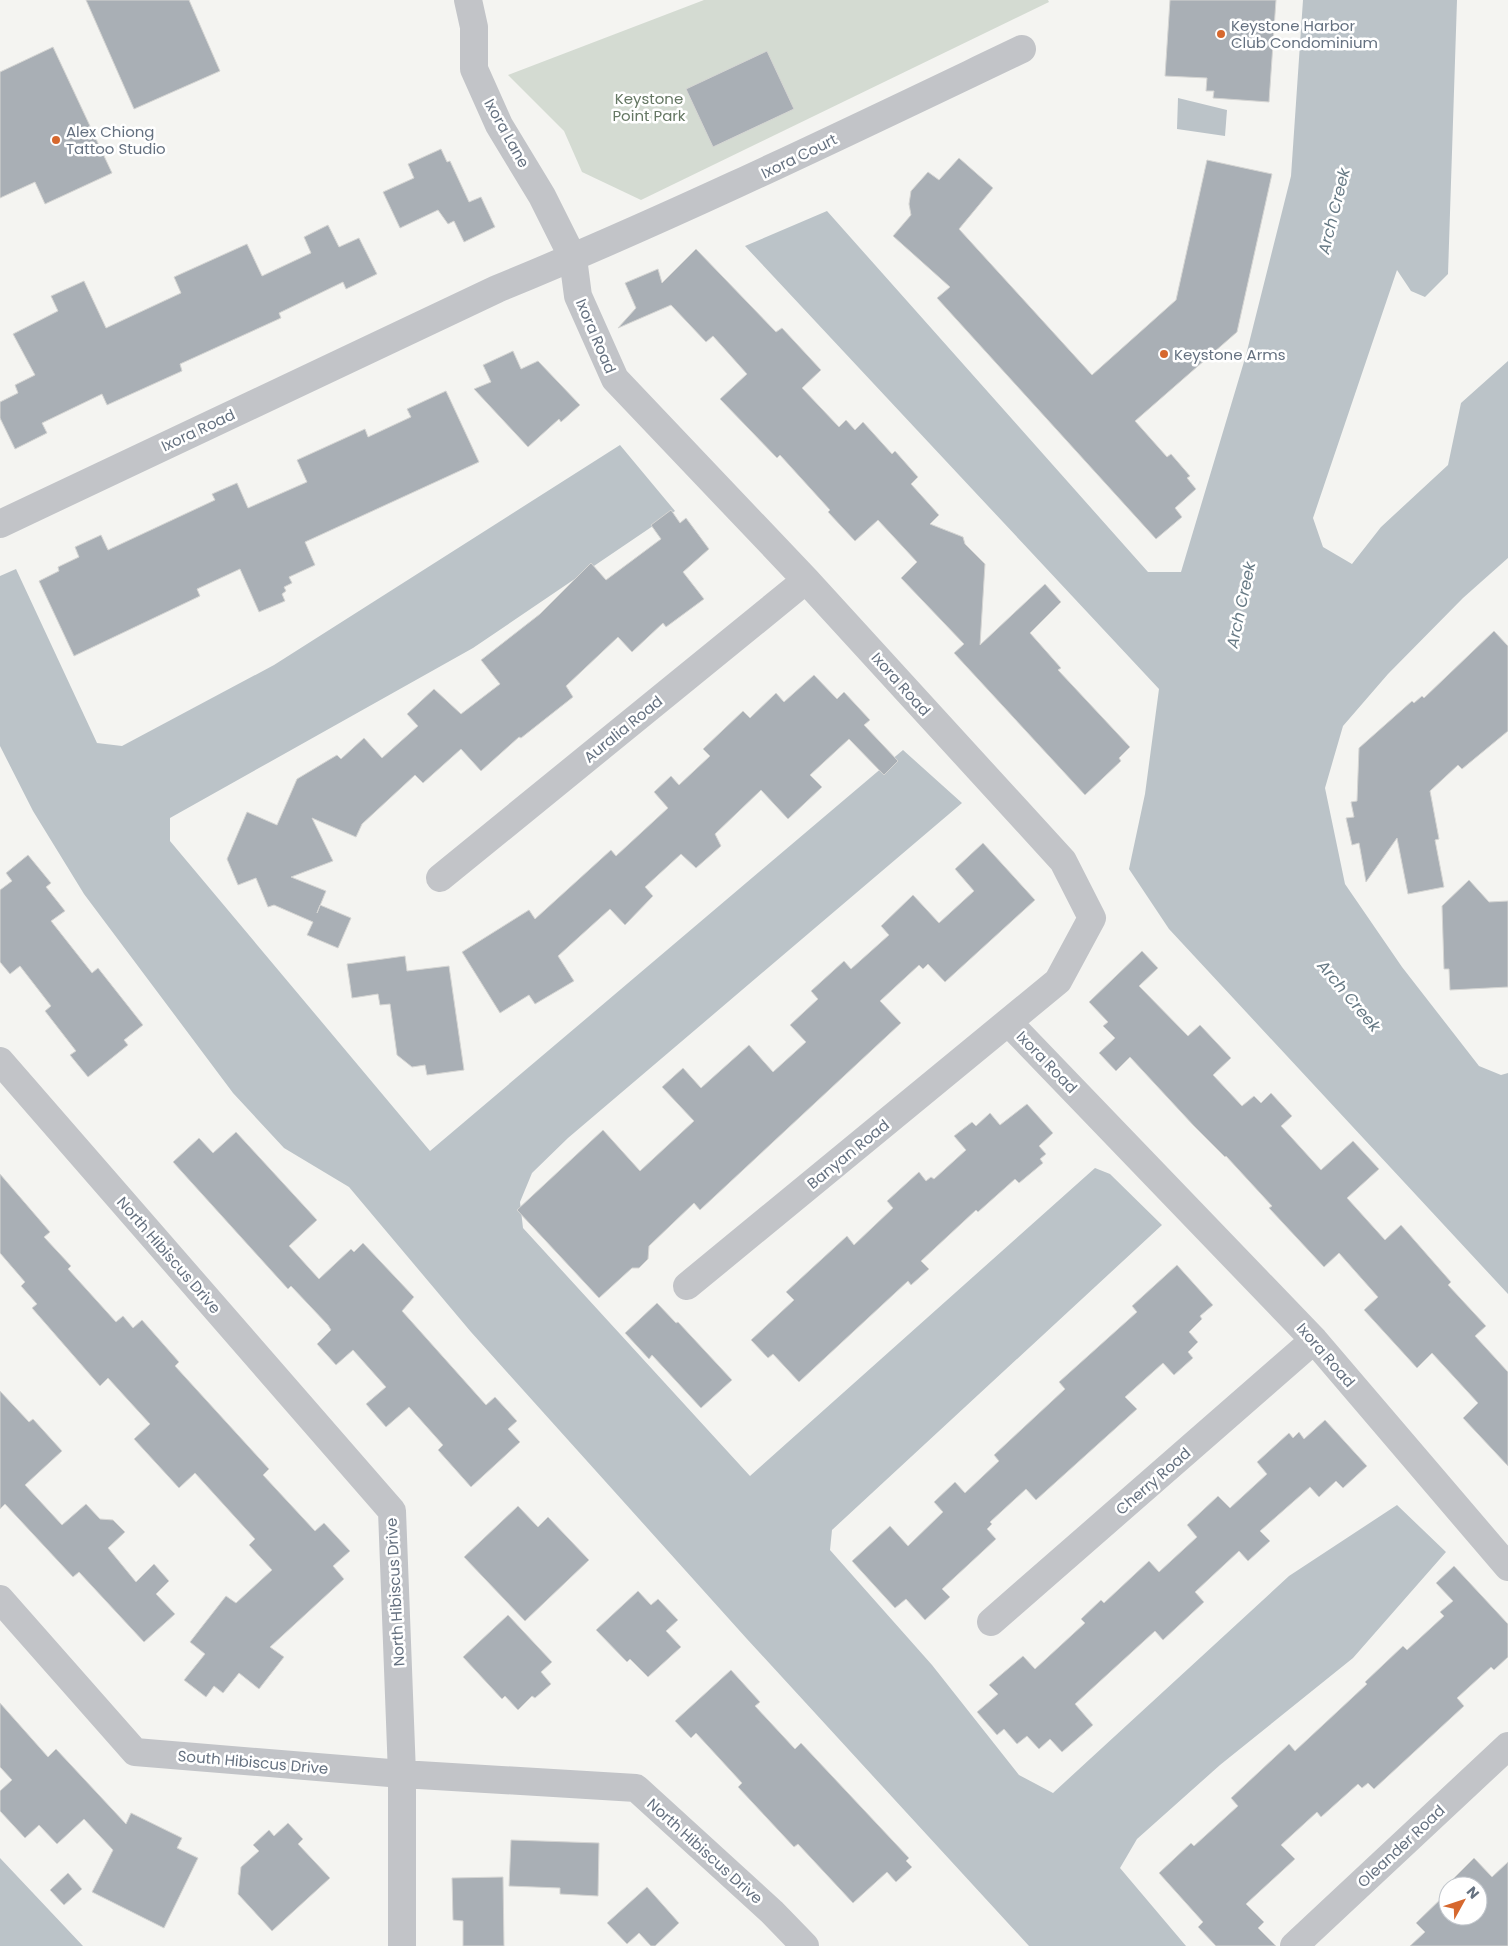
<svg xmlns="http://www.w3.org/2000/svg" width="1508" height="1946" font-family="Poppins,sans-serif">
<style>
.green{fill:#d4dbd2}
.water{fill:#bbc3c8}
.building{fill:#a9afb5;stroke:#d5d5d3}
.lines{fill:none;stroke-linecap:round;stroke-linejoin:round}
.minor{stroke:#c2c4c8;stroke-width:28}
.poi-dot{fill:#d6682e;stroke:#fff;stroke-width:2}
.labels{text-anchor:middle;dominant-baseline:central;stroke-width:5;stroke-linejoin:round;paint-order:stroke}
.poi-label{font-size:15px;fill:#657180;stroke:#fff;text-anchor:start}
.park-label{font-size:15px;fill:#657763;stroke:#fff}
.street-label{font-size:15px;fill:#657180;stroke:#fff}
.water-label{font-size:16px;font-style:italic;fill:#667984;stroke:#fff}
</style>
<rect width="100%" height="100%" fill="#f4f4f1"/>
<path class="green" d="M 704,0 L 1048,0 L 1049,2 L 641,200 L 582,172 L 564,131 L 508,75 Z"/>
<path class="water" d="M 1303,0 L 1457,0 L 1448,274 L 1425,297 L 1411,291 L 1397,270 L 1313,518 L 1323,547 L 1352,564 L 1381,527 L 1448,465 L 1461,403 L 1508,361 L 1508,558 L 1463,598 L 1388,674 L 1343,726 L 1325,788 L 1345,884 L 1402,967 L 1479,1066 L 1501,1075 L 1508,1073 L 1508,1294 L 1169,929 L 1129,869 L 1145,794 L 1159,689 L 745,246 L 827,211 L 1148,572 L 1181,572 L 1246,355 L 1291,176 Z
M 1178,98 L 1227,110 L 1225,136 L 1177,129 Z
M 620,445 L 675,511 L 473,648 L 170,818 L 170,841 L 430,1151 L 903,750 L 962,803 L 568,1138 L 532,1173 L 520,1202 L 523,1228 L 750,1476 L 1095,1168 L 1110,1174 L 1162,1225 L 832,1530 L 830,1550 L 932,1665 L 1019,1775 L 1053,1793 L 1289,1576 L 1397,1505 L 1446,1552 L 1353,1658 L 1220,1765 L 1137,1839 L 1120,1868 L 1186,1946 L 1029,1946 L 747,1639 L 471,1332 L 349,1187 L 284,1148 L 233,1093 L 84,894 L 33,811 L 0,746 L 0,576 L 16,569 L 97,743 L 122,746 L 274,665 Z
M 0,1858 L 83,1946 L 0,1946 Z"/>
<path class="building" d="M 86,0 L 189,0 L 220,71 L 134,109 Z
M 1170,0 L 1276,0 L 1269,102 L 1213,98 L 1214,91 L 1206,91 L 1207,78 L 1165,76 Z
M 53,47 L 112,173 L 45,204 L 35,182 L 0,198 L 0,72 Z
M 767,51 L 794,109 L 713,147 L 686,89 Z
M 441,149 L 447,162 L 450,161 L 469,202 L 481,197 L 495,227 L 464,242 L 454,221 L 448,224 L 438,210 L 400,228 L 383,192 L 414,178 L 408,164 Z
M 959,158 L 993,188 L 959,229 L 1092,375 L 1176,300 L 1207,160 L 1272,174 L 1237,332 L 1135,421 L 1167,457 L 1171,454 L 1190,476 L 1187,478 L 1196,489 L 1175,508 L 1182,517 L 1156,539 L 937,298 L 950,287 L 893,236 L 911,215 L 909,204 L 911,191 L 928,172 L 939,180 Z
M 328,225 L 339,247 L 359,238 L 377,274 L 346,289 L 343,282 L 279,313 L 281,318 L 180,364 L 182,371 L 107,405 L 102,394 L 42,423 L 47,433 L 15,449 L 0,418 L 0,402 L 18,393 L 15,385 L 35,375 L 13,334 L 58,311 L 51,296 L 84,281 L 106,328 L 181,293 L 174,277 L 247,244 L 262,276 L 311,253 L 304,237 Z
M 696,249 L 776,332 L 782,328 L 821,370 L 802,388 L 839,427 L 846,420 L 855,430 L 863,422 L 892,454 L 895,451 L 918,477 L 911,484 L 939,515 L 930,524 L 963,537 L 965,544 L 985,564 L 980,645 L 1045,584 L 1061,602 L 1030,633 L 1061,668 L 1058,670 L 1130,747 L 1119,758 L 1121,761 L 1085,795 L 954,653 L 964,644 L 901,578 L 917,562 L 878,520 L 855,541 L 828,512 L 830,510 L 780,455 L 777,458 L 720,399 L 747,374 L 713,336 L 706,342 L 671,305 L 618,328 L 636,308 L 625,283 L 658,269 L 662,283 Z
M 513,351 L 521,369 L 538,361 L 580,405 L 561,422 L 559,419 L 528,447 L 474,389 L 491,382 L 483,365 Z
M 446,391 L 479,462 L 305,542 L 315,565 L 289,577 L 292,583 L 284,587 L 286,591 L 282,594 L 285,601 L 259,612 L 240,569 L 197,589 L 200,596 L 74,656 L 39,581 L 59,571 L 58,567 L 79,557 L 75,547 L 101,535 L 108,550 L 215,500 L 212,494 L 237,483 L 248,508 L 307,482 L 297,460 L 365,429 L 368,437 L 411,417 L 407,409 Z
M 671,510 L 680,523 L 686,518 L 709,549 L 683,572 L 704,599 L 666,627 L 663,623 L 632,652 L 618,637 L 566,686 L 573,697 L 521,738 L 519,737 L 481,771 L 461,749 L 423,783 L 415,775 L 362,824 L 356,837 L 312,818 L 333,861 L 291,877 L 326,891 L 317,913 L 320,905 L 351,918 L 338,948 L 307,935 L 313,922 L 274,905 L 268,907 L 256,878 L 238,885 L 227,859 L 247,812 L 277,825 L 297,779 L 337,755 L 341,759 L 364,738 L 382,758 L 418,726 L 407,714 L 434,689 L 461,714 L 500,684 L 481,660 L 540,614 L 591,563 L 606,580 L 661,539 L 651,525 Z
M 1494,631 L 1508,646 L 1508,731 L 1462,769 L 1458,765 L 1430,791 L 1439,839 L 1435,840 L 1444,887 L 1408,894 L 1397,838 L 1366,882 L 1359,843 L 1352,845 L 1346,818 L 1354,817 L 1351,802 L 1357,801 L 1359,748 L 1412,701 L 1414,703 L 1422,696 L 1424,698 Z
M 814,675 L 837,699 L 844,692 L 870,720 L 864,725 L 898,761 L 884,775 L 849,739 L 810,775 L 822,787 L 788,819 L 761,790 L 715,834 L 721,846 L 696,868 L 681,854 L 645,887 L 653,896 L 625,925 L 610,909 L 558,956 L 574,981 L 535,1004 L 529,995 L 500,1013 L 462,952 L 529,910 L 535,919 L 611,850 L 616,856 L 668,808 L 654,792 L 671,776 L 679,785 L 710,756 L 703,749 L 743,711 L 750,718 L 776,693 L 784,702 Z
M 983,843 L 1035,900 L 945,982 L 928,964 L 923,969 L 919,965 L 880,1001 L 901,1023 L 700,1210 L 694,1203 L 649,1246 L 648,1259 L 639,1268 L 632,1268 L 599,1298 L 517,1210 L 603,1130 L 640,1171 L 694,1121 L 662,1087 L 683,1068 L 701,1088 L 749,1045 L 773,1072 L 806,1042 L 790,1025 L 818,999 L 811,991 L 844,961 L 851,969 L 889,935 L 881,926 L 913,895 L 939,923 L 974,891 L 955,869 Z
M 28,855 L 51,883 L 46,887 L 65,911 L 51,921 L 92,973 L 98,968 L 143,1025 L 124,1040 L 128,1045 L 88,1077 L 70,1055 L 76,1051 L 45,1011 L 51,1006 L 20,966 L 10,974 L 0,962 L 0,890 L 12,881 L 6,873 Z
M 1469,880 L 1489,902 L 1508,901 L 1508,987 L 1450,990 L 1449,969 L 1444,969 L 1442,906 Z
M 1142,951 L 1158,968 L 1139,986 L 1188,1036 L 1200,1025 L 1231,1058 L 1213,1075 L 1242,1106 L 1254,1096 L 1261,1103 L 1271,1093 L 1292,1116 L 1281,1126 L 1321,1170 L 1353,1141 L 1379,1169 L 1347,1198 L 1385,1240 L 1401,1225 L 1451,1282 L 1448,1285 L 1486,1326 L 1475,1336 L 1508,1372 L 1508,1466 L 1463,1418 L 1478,1403 L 1432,1353 L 1417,1368 L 1364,1310 L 1378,1297 L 1339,1253 L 1324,1267 L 1269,1208 L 1272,1206 L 1226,1156 L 1225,1157 L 1194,1126 L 1130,1057 L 1116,1071 L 1099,1053 L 1115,1038 L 1103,1026 L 1108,1022 L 1089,1002 Z
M 405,956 L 407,971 L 449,966 L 464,1070 L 427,1075 L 425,1065 L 412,1067 L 397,1055 L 390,1004 L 380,1005 L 378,994 L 352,998 L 347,964 Z
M 1027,1104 L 1053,1133 L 1039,1146 L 1046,1154 L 1040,1159 L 1043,1163 L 1019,1183 L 1015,1179 L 978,1212 L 976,1210 L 921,1261 L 929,1269 L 911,1285 L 908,1281 L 799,1382 L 773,1354 L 768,1358 L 751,1340 L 794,1300 L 786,1292 L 847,1236 L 854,1245 L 893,1208 L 887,1201 L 919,1172 L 926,1181 L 931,1177 L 934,1179 L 966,1150 L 954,1136 L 972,1122 L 976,1126 L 990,1113 L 1000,1125 Z
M 236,1132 L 317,1220 L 289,1246 L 319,1279 L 351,1249 L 354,1252 L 363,1243 L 414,1297 L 402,1311 L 486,1405 L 495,1397 L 517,1421 L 508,1429 L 520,1442 L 471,1487 L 438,1450 L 443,1445 L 409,1407 L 386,1427 L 366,1404 L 386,1387 L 353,1350 L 336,1365 L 317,1344 L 331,1330 L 328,1325 L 291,1286 L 288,1289 L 173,1162 L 199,1138 L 213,1153 Z
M 0,1174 L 50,1232 L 44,1237 L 71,1266 L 68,1269 L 116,1322 L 123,1316 L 133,1328 L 142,1320 L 179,1362 L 175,1366 L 269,1469 L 263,1475 L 315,1531 L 324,1523 L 350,1551 L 333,1566 L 344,1579 L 270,1647 L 284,1657 L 259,1689 L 239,1673 L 223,1693 L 214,1686 L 206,1697 L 184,1680 L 205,1654 L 190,1642 L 226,1596 L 236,1603 L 272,1570 L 249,1545 L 255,1539 L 195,1473 L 179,1488 L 134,1439 L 150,1424 L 108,1378 L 100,1386 L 32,1308 L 37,1304 L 21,1286 L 25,1282 L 0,1253 Z
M 1177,1265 L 1213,1305 L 1200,1316 L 1202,1319 L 1189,1332 L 1198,1342 L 1188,1352 L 1193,1358 L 1174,1375 L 1163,1363 L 1125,1397 L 1137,1409 L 1036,1500 L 1026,1489 L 990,1522 L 992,1524 L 987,1529 L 996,1539 L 942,1589 L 950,1597 L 925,1620 L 906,1599 L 895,1608 L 852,1561 L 890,1526 L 908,1546 L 943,1512 L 934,1502 L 955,1482 L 965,1493 L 999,1461 L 994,1455 L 1065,1389 L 1059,1382 L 1137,1312 L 1132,1306 Z
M 657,1303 L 676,1323 L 678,1322 L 732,1380 L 701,1408 L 652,1355 L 649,1359 L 625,1333 Z
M 0,1391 L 29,1422 L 33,1419 L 62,1451 L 25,1485 L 62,1525 L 86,1504 L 100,1519 L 113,1520 L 125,1532 L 108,1548 L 136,1582 L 154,1564 L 169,1581 L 156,1594 L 175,1614 L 144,1642 L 79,1572 L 73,1577 L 5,1504 L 0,1509 Z
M 1325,1420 L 1367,1466 L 1343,1488 L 1336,1481 L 1319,1497 L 1310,1487 L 1260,1531 L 1270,1541 L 1248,1561 L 1239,1551 L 1195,1592 L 1204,1602 L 1163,1640 L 1155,1631 L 1075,1704 L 1093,1725 L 1062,1752 L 1050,1739 L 1039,1749 L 1027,1736 L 1017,1744 L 1004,1729 L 997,1735 L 977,1712 L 998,1694 L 989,1685 L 1023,1656 L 1035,1669 L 1085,1623 L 1081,1619 L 1101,1600 L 1104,1603 L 1149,1561 L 1159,1572 L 1197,1537 L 1187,1525 L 1218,1496 L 1230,1508 L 1267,1474 L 1257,1462 L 1289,1433 L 1293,1438 L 1299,1432 L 1304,1439 Z
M 518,1506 L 538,1527 L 548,1517 L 589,1560 L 525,1621 L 464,1557 Z
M 1454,1566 L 1508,1624 L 1508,1657 L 1494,1670 L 1491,1667 L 1457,1698 L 1464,1706 L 1374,1789 L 1368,1783 L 1362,1788 L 1358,1784 L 1321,1817 L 1317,1812 L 1281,1845 L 1295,1859 L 1246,1904 L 1264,1922 L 1258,1928 L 1276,1946 L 1216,1946 L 1198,1927 L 1203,1922 L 1159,1873 L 1191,1843 L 1194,1846 L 1238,1806 L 1231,1798 L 1289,1744 L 1295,1751 L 1367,1684 L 1365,1682 L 1403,1646 L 1407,1650 L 1444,1616 L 1440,1612 L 1453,1601 L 1436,1583 Z
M 638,1591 L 651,1605 L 658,1599 L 678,1620 L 666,1631 L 681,1647 L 648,1677 L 630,1659 L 627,1662 L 596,1630 Z
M 508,1615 L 552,1662 L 541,1672 L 551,1684 L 535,1698 L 532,1696 L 518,1710 L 505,1696 L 502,1699 L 463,1657 Z
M 731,1670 L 760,1702 L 755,1706 L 795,1749 L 801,1743 L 909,1858 L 906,1861 L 912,1867 L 896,1882 L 887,1872 L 853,1903 L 798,1844 L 794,1847 L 738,1787 L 742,1783 L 696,1733 L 691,1738 L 675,1721 Z
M 0,1703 L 48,1757 L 56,1749 L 126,1824 L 131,1813 L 182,1838 L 177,1848 L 198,1858 L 164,1928 L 92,1892 L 113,1850 L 84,1819 L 57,1844 L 39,1825 L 25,1838 L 0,1811 L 0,1791 L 12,1780 L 0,1767 Z
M 288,1823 L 303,1839 L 298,1844 L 330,1878 L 272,1931 L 238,1894 L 241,1867 L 259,1851 L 253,1845 L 269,1830 L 274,1836 Z
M 511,1840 L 599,1843 L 598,1896 L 560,1894 L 560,1888 L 509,1886 Z
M 1474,1858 L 1492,1877 L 1508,1862 L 1508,1946 L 1410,1946 L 1425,1932 L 1416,1923 L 1448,1892 L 1448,1916 L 1478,1916 L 1478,1886 L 1450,1886 L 1448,1884 Z
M 68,1873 L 82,1889 L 64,1905 L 50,1890 Z
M 503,1877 L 504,1946 L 463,1946 L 463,1921 L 453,1920 L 452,1878 Z
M 647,1887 L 679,1923 L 655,1946 L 651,1946 L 639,1933 L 627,1944 L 607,1923 Z"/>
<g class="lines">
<path class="minor" d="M 468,0 L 474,27 L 474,69 L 499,125 L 542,196 L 573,258 L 578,296 L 615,379 L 806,580 L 1063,861 L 1092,918 L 1058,981 L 687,1286
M 0,524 L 497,289 C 675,216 848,132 1022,49
M 440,878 L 806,580
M 1009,1023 L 1314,1340 L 1508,1567
M 0,1061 L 392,1511 L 402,1774 L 402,1946
M 0,1599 L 135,1752 L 402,1774 L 636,1788 L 772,1912 L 805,1946
M 991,1622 L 1314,1340
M 1294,1946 L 1508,1746"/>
</g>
<g class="poi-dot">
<circle cx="1221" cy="34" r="5"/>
<circle cx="56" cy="140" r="5"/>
<circle cx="1164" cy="354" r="5"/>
</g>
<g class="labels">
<g class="poi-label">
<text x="1231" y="25">Keystone Harbor<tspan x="1231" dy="17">Club Condominium</tspan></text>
<text x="66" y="131">Alex Chiong<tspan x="66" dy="17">Tattoo Studio</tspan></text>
<text x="1174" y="354">Keystone Arms</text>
</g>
<g class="park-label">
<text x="649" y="98">Keystone<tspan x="649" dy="17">Point Park</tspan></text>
</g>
<g class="street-label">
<text transform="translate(507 133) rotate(61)">Ixora Lane</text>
<text transform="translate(799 156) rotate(-26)">Ixora Court</text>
<text transform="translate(596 336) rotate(67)">Ixora Road</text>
<text transform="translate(198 430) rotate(-25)">Ixora Road</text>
<text transform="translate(901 684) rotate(48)">Ixora Road</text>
<text transform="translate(623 729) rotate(-39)">Auralia Road</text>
<text transform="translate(1047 1062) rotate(46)">Ixora Road</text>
<text transform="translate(848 1154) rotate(-39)">Banyan Road</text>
<text transform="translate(169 1255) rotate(49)">North Hibiscus Drive</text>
<text transform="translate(1326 1355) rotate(49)">Ixora Road</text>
<text transform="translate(1153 1481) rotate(-41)">Cherry Road</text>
<text transform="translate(395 1592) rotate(-93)">North Hibiscus Drive</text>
<text transform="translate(253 1762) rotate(5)">South Hibiscus Drive</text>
<text transform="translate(1401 1846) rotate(-43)">Oleander Road</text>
<text transform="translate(705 1851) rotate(42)">North Hibiscus Drive</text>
</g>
<g class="water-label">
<text transform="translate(1334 211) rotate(-76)">Arch Creek</text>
<text transform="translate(1241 605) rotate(-78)">Arch Creek</text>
<text transform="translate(1349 996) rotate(50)">Arch Creek</text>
</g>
</g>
<g transform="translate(1463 1901) rotate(50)"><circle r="24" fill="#ffffff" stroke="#c1c6cc"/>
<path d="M0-4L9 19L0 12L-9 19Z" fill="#d6682e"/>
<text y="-8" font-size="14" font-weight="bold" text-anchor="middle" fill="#657180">N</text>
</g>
</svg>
